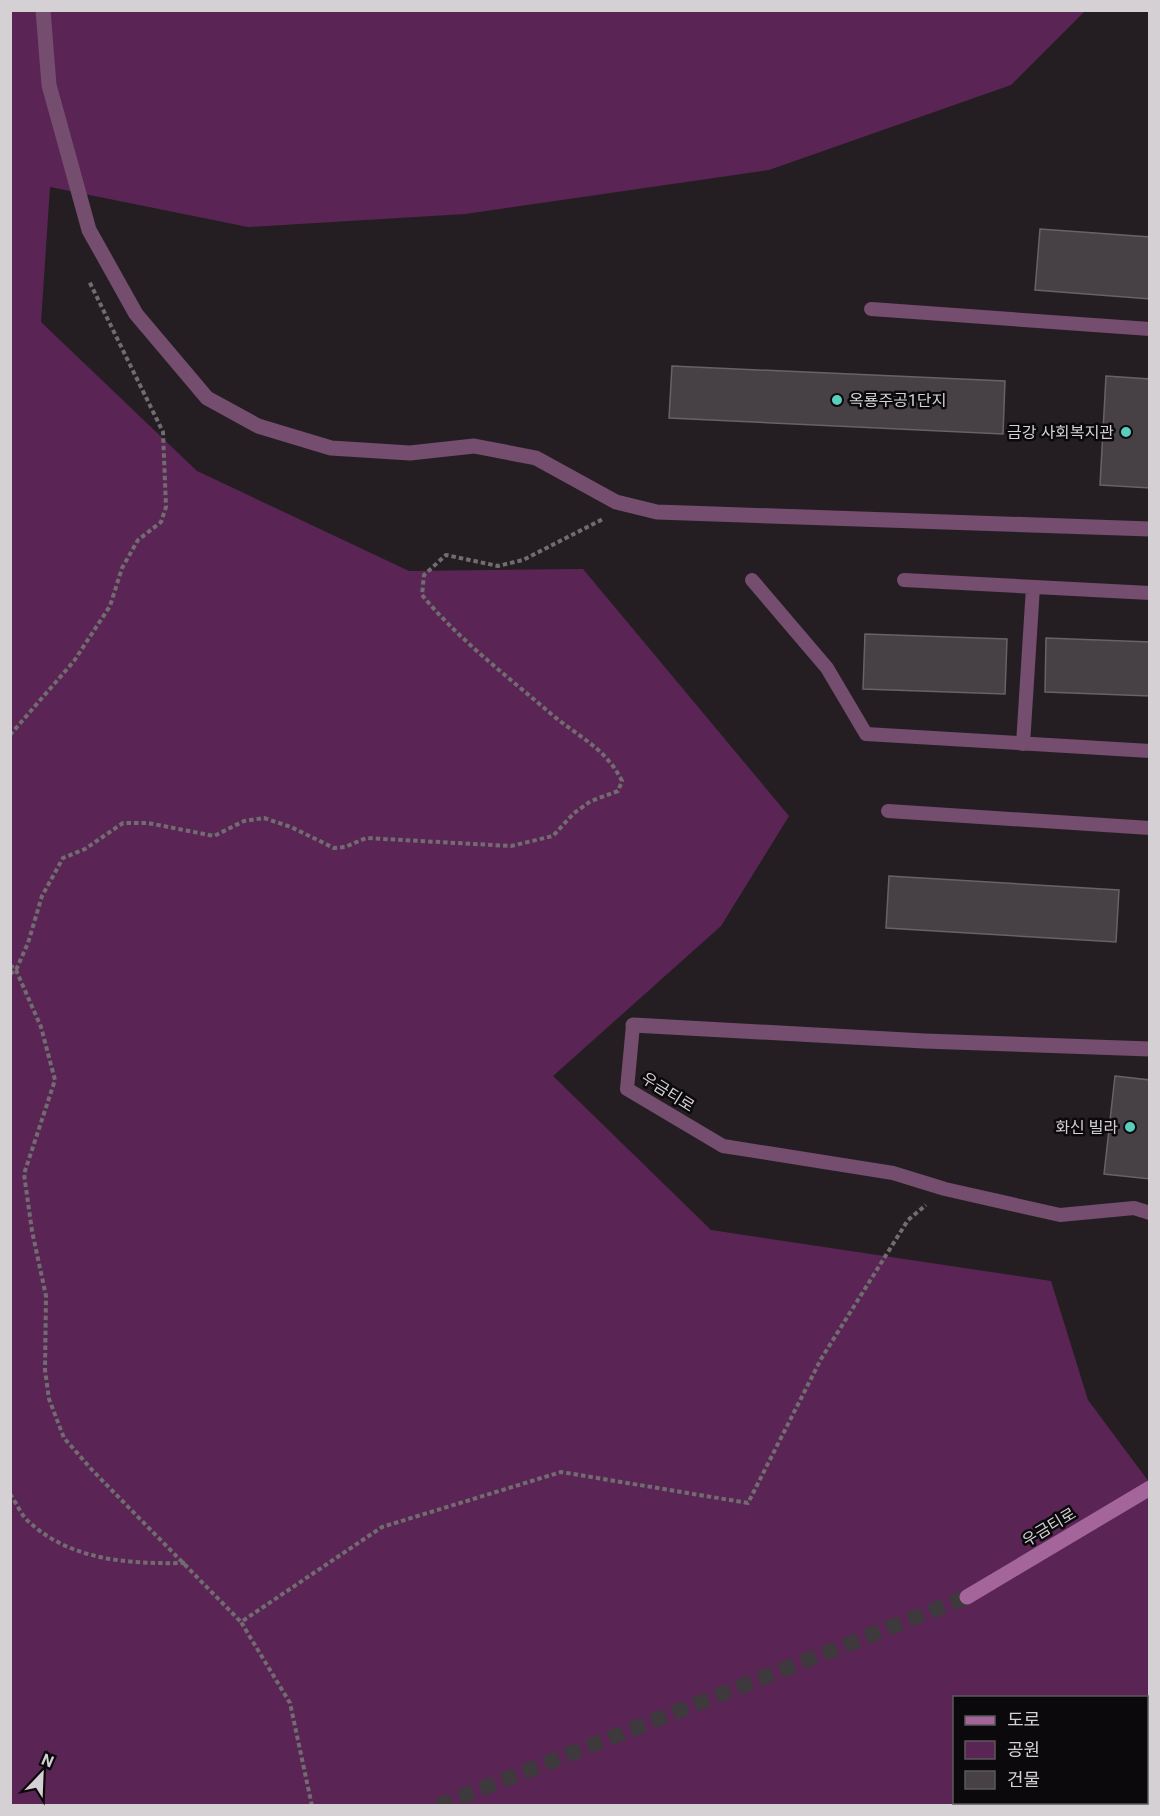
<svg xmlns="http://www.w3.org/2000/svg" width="1160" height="1816" font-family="Roboto,'Noto Sans KR',sans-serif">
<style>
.green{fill:#5a2554;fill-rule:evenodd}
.building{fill:#474146;stroke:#686167;stroke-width:1.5}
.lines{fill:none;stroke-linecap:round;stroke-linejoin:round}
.secondary-tunnel{stroke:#3e393d;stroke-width:15;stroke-dasharray:15 8;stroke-linecap:butt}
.path{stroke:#716c70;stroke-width:4;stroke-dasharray:4.5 3;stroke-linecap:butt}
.service{stroke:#744d6f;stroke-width:14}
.minor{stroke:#744d6f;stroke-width:15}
.secondary{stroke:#a4659b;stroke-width:15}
.poi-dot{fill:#5acebd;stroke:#0b090b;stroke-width:2}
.labels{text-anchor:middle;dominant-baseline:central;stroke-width:5;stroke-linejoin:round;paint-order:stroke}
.poi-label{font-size:16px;fill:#d4d0d3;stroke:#0b090b;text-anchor:end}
.street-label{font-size:16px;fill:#d4d0d3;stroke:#0b090b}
</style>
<rect width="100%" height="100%" fill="#241e23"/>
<path class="green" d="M 11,11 L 1085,11 L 1011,85 L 769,170 L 465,214 L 248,227 L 50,187 L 41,322 L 197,471 L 409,571 L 583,569 L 789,816 L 721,926 L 553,1076 L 711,1230 L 1051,1281 L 1088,1400 L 1149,1482 L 1149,1805 L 11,1806 ZM 954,1698 L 1146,1698 L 1146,1802 L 954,1802 Z"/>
<path class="building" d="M 1040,229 L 1150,237 L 1150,299 L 1035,290 Z
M 672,366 L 1005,381 L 1003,434 L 669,418 Z
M 1106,376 L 1150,379 L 1150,488 L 1100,485 Z
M 865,634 L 1007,639 L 1005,694 L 863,689 Z
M 1046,638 L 1150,642 L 1150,696 L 1045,692 Z
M 889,876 L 1119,890 L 1116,942 L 886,928 Z
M 1115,1076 L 1150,1080 L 1150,1179 L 1104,1174 Z"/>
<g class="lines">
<path class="secondary-tunnel" d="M 1146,1738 L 1150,1736
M 438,1806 L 967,1597
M 1047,1806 L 1052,1802"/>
<path class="path" d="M 10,735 L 74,661 L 110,606 L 122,568 L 138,540 L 161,522 L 166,507 L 163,432 L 89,281
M 10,965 L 16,970 L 41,1027 L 55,1080 L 24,1174 L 32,1231 L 46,1296 L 45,1370 L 49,1399 L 64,1438 L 93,1471 L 241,1622
M 10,974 L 16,970 L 28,943 L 42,896 L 63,858 L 85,849 L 123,823 L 148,823 L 214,836 L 244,821 L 264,818 L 291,827 L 334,848 L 345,847 L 366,838 L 511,846 L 553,836 L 574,813 L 591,801 L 618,791 L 622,781 C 606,748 577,736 550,713 C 507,676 458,639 422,595 L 424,575 L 446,555 L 498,566 L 523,560 L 603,519
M 10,1494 C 16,1502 21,1515 28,1521 C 71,1561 129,1564 185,1563
M 312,1806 L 290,1703 L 241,1622 L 382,1527 L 561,1472 L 748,1503 L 821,1359 L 908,1220 L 926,1205"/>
<path class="service" d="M 871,309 L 1150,329
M 752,580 L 827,668 L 866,734 L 1150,751
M 904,580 L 1150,593
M 1023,744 L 1033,587
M 888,811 L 1150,828
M 633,1025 L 627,1089 L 723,1146 L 893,1173 L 945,1189 L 1060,1215 L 1134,1208 L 1150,1213"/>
<path class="minor" d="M 43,10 L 49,85 L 89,230 L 136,314 L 207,398 L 258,426 L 331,448 L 410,453 L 474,446 L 536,458 L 616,502 L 657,512 L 1150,529
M 633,1025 L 924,1041 L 1150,1049"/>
<path class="secondary" d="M 967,1597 L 1150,1488"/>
</g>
<g class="poi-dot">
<circle cx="837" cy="400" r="6"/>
<circle cx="1126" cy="432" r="6"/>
<circle cx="1130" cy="1127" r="6"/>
</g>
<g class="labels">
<g class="poi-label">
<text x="849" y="400" text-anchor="start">옥룡주공1단지</text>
<text x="1114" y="432">금강 사회복지관</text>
<text x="1118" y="1127">화신 빌라</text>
</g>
<g class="street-label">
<text transform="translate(668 1092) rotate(32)">우금티로</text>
<text transform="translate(1049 1527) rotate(-31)">우금티로</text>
</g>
</g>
<rect width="1160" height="1816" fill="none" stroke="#d4d0d3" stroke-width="24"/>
<rect x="953" y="1696" width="195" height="108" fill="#0b090b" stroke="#5b595b" stroke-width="1.5"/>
<rect x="965" y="1716" width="30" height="9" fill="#a4659b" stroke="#5b595b" stroke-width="1.5"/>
<text x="1007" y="1726" font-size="18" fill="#d4d0d3">도로</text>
<rect x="965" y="1741" width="30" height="18" fill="#5a2554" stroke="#5b595b" stroke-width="1.5"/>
<text x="1007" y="1756" font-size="18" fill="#d4d0d3">공원</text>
<rect x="965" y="1771" width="30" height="18" fill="#474146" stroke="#5b595b" stroke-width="1.5"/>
<text x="1007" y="1786" font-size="18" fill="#d4d0d3">건물</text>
<g transform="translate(42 1774) rotate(23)" stroke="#0b090b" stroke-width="4.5" paint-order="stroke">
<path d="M0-4.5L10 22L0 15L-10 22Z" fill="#d4d0d3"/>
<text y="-9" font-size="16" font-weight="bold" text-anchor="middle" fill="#d4d0d3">N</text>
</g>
</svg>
